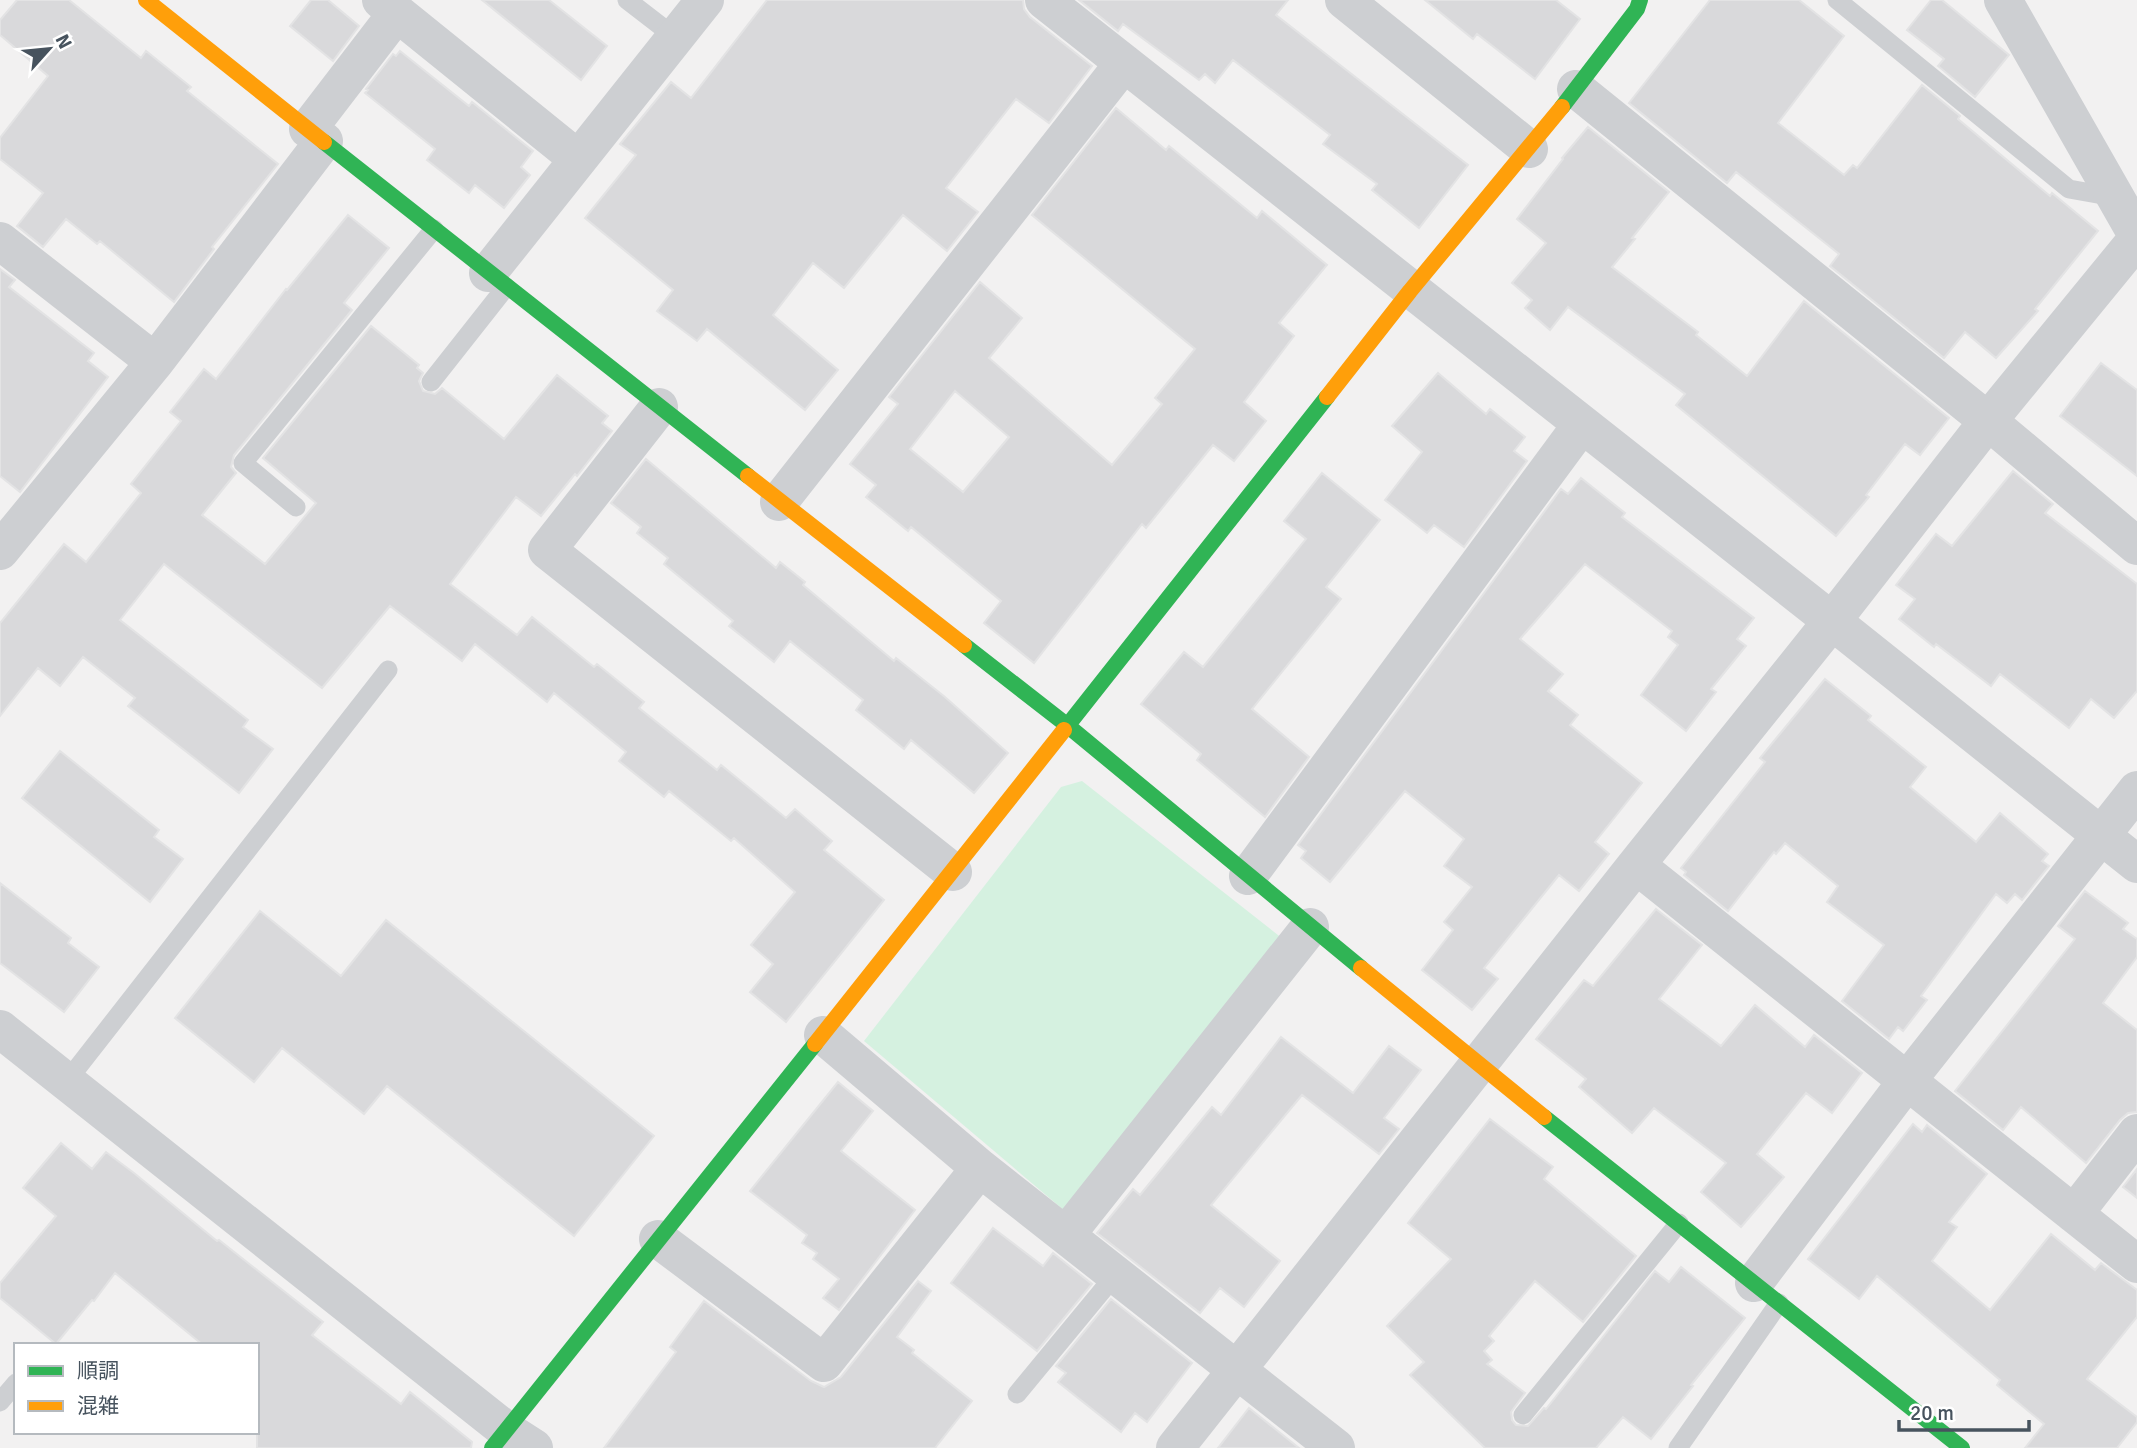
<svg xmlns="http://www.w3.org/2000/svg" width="2137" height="1448" font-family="Signika,'Noto Sans JP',sans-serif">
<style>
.green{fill:#d5f1e0}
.building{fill:#d9d9db;stroke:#e3e3e4;stroke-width:2;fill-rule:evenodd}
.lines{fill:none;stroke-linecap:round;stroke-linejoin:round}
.lane{stroke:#cdcfd2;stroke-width:19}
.street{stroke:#cdcfd2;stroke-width:38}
.fast{stroke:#30b455;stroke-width:16}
.slow{stroke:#ff9f0a;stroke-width:16}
</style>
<rect width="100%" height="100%" fill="#f2f1f1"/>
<path class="green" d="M 1082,781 L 1283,939 L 1066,1212 L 864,1041 L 1061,787 Z"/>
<path class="building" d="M 17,0 L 69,0 L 141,58 L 146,51 L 191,87 L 187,91 L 278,164 L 212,247 L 214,249 L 174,302 L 100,241 L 97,244 L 66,219 L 43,247 L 17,226 L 43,193 L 0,159 L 0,138 L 48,76 L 0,35 L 0,20 Z
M 311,0 L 328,0 L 359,26 L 333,61 L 290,26 Z
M 482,0 L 549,0 L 607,46 L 581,80 Z
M 767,0 L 1023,0 L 1024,9 L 1030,17 L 1092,66 L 1049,123 L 1016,99 L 946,188 L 978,212 L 947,251 L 903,215 L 844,288 L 813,263 L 773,315 L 838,370 L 805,410 L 707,329 L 697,341 L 657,311 L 673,290 L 585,218 L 636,155 L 620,144 L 671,82 L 691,98 Z
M 1079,0 L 1288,0 L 1276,15 L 1468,165 L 1419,228 L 1372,190 L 1377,184 L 1323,144 L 1330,135 L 1233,60 L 1215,83 L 1205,74 L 1199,80 L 1123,24 L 1118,31 Z
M 1425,0 L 1556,0 L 1580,19 L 1535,79 L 1477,34 L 1473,39 Z
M 1710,0 L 1799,0 L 1844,36 L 1778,123 L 1844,175 L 1853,165 L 1857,168 L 1922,85 L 1960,116 L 1958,119 L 2050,196 L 2052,193 L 2098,231 L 2035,309 L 2038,311 L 1996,358 L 1965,332 L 1944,358 L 1830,266 L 1839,254 L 1736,172 L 1727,183 L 1629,103 Z
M 1931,0 L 1942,0 L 2009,55 L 1975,97 L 1938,66 L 1944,59 L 1907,30 Z
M 400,51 L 469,106 L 472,102 L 533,151 L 521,167 L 530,175 L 504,208 L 475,185 L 469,193 L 427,160 L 435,149 L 365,93 L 368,90 L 366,89 L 393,54 L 396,56 Z
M 1116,108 L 1166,150 L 1169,146 L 1257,218 L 1262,211 L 1327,265 L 1279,323 L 1294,336 L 1244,402 L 1266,421 L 1234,461 L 1213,445 L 1146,528 L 1142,524 L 1034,663 L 984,623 L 1001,601 L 911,527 L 908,531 L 866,497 L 876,485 L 850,464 L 898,404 L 889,397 L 980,282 L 1022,318 L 989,358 L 1112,465 L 1162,404 L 1155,398 L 1195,349 L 1032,215 ZM 955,391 L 1009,437 L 963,492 L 910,449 Z
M 1588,127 L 1669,192 L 1632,238 L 1635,239 L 1612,267 L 1698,332 L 1696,335 L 1747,376 L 1804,301 L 1949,418 L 1920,455 L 1905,444 L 1866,495 L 1869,497 L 1836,536 L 1676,405 L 1685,394 L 1568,307 L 1550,330 L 1525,308 L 1532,300 L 1512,283 L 1546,243 L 1517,219 L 1563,159 L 1562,158 Z
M 348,215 L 389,248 L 344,303 L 352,310 L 234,455 L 231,467 L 236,473 L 202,515 L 265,564 L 316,503 L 263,458 L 371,326 L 419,365 L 417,368 L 423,373 L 419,381 L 423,391 L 435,394 L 442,388 L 504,439 L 557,375 L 608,416 L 602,423 L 612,431 L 577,476 L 575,474 L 541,516 L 516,497 L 450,584 L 517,635 L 532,617 L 594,667 L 597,664 L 644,702 L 639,708 L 717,770 L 721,765 L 786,818 L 795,809 L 832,841 L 824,850 L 884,900 L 786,1022 L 750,992 L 773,964 L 751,945 L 795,892 L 734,838 L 731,841 L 669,791 L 664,797 L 619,761 L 626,752 L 554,693 L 547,702 L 475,644 L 462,661 L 390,606 L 322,688 L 164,564 L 120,620 L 248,720 L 243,727 L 273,749 L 239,793 L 128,706 L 135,698 L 83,657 L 60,686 L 38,668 L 0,716 L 0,623 L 64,544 L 86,562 L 141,493 L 131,484 L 181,421 L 170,412 L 204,369 L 216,379 L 286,289 L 287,290 Z
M 0,269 L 15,280 L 9,287 L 94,353 L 88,361 L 108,377 L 20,492 L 0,476 Z
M 2101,363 L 2137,390 L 2137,476 L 2060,416 Z
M 1438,373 L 1486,414 L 1490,409 L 1525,437 L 1514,451 L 1527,461 L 1464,547 L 1434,525 L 1427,533 L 1385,500 L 1422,452 L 1392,426 Z
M 646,459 L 776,568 L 780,562 L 805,582 L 803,585 L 894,661 L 896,658 L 945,697 L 1008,753 L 974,793 L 911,740 L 904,749 L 856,710 L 863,700 L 790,641 L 774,662 L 729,626 L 733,621 L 664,564 L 668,558 L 637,533 L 641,527 L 611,503 Z
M 2013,471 L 2053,504 L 2045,513 L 2137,584 L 2137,691 L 2114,718 L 2091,699 L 2069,728 L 2000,674 L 1991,686 L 1936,644 L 1934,647 L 1899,619 L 1915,599 L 1896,585 L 1936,534 L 1952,546 Z
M 1322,473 L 1380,520 L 1326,587 L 1341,599 L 1252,709 L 1309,757 L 1265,817 L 1197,760 L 1201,754 L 1141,704 L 1184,652 L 1203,667 L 1306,539 L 1284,521 Z
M 1581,478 L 1625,513 L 1622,517 L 1754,618 L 1737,639 L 1746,646 L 1711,689 L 1716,692 L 1686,731 L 1641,695 L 1678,645 L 1668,637 L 1672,631 L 1585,564 L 1520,639 L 1563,674 L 1548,691 L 1578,715 L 1570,725 L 1642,783 L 1595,842 L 1609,854 L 1579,891 L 1559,875 L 1484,968 L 1498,979 L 1472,1010 L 1422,970 L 1453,930 L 1444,922 L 1472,887 L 1444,866 L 1464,839 L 1405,791 L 1330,882 L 1301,858 L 1306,851 L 1298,845 L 1561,489 L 1568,494 Z
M 1825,679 L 1871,716 L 1868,720 L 1926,767 L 1910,787 L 1976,842 L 2000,813 L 2048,854 L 2042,861 L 2049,866 L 2022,900 L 2015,894 L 2007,903 L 1996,894 L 1921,996 L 1927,1000 L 1903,1031 L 1898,1027 L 1889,1039 L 1842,1001 L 1884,945 L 1827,902 L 1838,886 L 1785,843 L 1776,854 L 1774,852 L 1728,911 L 1684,875 L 1686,872 L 1681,868 L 1765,762 L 1760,758 Z
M 60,751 L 159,830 L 154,837 L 183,859 L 150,902 L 22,798 Z
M 0,883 L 71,938 L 68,943 L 99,967 L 64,1012 L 0,963 Z
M 2085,891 L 2128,923 L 2123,929 L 2137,939 L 2137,957 L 2103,1003 L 2137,1030 L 2137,1112 L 2128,1113 L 2120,1120 L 2086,1163 L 2021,1107 L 2003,1130 L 1955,1091 L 2075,939 L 2058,926 Z
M 1656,909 L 1702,945 L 1659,999 L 1721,1046 L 1755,1005 L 1805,1047 L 1814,1035 L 1862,1073 L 1832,1113 L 1806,1093 L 1757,1154 L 1784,1177 L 1741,1227 L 1701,1192 L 1726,1163 L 1654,1108 L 1632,1133 L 1579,1087 L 1586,1079 L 1536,1039 L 1584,980 L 1593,986 Z
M 260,911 L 341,976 L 386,920 L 654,1136 L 574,1236 L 387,1086 L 364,1114 L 282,1048 L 254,1082 L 175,1018 Z
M 1281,1037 L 1353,1093 L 1389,1046 L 1421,1070 L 1384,1118 L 1399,1129 L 1379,1154 L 1302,1095 L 1211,1205 L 1280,1261 L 1244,1307 L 1220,1288 L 1200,1313 L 1097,1233 L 1133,1189 L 1140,1195 L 1212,1107 L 1221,1115 Z
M 838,1082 L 873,1111 L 841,1151 L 915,1210 L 839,1310 L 823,1298 L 839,1279 L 813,1259 L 817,1253 L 802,1243 L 807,1235 L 750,1191 Z
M 1490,1119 L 1553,1167 L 1544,1179 L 1636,1256 L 1583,1322 L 1535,1281 L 1489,1336 L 1494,1341 L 1484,1351 L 1492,1360 L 1487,1364 L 1525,1393 L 1511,1412 L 1512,1420 L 1516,1425 L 1528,1426 L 1544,1408 L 1546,1409 L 1655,1271 L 1669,1282 L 1681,1267 L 1745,1318 L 1691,1385 L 1693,1386 L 1651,1439 L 1623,1417 L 1596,1448 L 1485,1448 L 1410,1375 L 1424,1362 L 1387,1326 L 1451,1259 L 1408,1223 Z
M 1913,1124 L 1922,1132 L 1927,1125 L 1987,1174 L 1949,1222 L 1957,1227 L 1932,1261 L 1990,1310 L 2051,1234 L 2095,1270 L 2101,1263 L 2137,1290 L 2137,1317 L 2087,1379 L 2137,1417 L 2137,1422 L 2117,1448 L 2025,1448 L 2044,1424 L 1997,1385 L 2000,1380 L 1877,1276 L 1859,1299 L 1808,1259 Z
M 61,1143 L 92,1169 L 106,1152 L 134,1173 L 217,1241 L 219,1240 L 323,1322 L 312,1335 L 401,1404 L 410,1392 L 472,1442 L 471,1448 L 257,1448 L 257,1345 L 203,1345 L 115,1273 L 94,1301 L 92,1300 L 56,1344 L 0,1298 L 0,1283 L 56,1216 L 23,1188 Z
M 2137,1169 L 2137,1198 L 2123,1187 Z
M 993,1228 L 1043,1266 L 1053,1253 L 1092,1284 L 1037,1351 L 951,1283 Z
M 918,1281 L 931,1291 L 897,1337 L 914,1350 L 912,1353 L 972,1401 L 935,1448 L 604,1448 L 676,1352 L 670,1347 L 704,1301 L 811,1381 L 824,1387 L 841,1377 Z
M 1111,1299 L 1192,1363 L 1147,1422 L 1135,1413 L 1121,1432 L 1058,1382 L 1066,1373 L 1056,1366 Z
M 1249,1408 L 1299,1448 L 1218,1448 Z"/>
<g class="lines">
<path class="lane" d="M 627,0 L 675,37
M 1837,0 L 2069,189 L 2114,197
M 431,382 L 506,287
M 296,507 L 243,463 L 434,229
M 67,1081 L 388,670
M 1017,1394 L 1116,1274
M 0,1402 L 16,1383
M 1523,1415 L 1679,1223
M 1678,1448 L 1779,1303"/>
<path class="street" d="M 381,0 L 578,159
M 1044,0 L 1832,621 L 2137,864
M 1344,0 L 1529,149
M 2003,0 L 2137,235
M 1576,89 L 1988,421 L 2137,546
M 308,129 L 397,13
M 0,241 L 155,362
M 488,273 L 705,0
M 659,407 L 547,550 L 953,872
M 779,502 L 1124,63
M 0,551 L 155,362 L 324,141
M 1636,865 L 2137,1264
M 1248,876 L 1582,424
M 0,1029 L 506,1430 L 534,1448
M 823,1035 L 980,1168 L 1336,1448
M 2074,1214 L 2137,1133
M 1066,1235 L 1310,927
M 658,1239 L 824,1363 L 980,1168
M 1754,1283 L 1907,1081 L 2137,790
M 1175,1448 L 1636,865 L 1832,621 L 1988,421 L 2137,239"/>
<path class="fast" d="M 1562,107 L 1637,9 L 1640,0
M 324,142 L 748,476
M 964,645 L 1068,726 L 1361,968
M 1064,730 L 1327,397
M 1544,1117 L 1962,1448
M 492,1448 L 815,1044"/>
<path class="slow" d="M 146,0 L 324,142
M 1327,397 L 1410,291 L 1562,107
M 748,476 L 964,645
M 1361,968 L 1544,1117
M 815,1044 L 1064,730"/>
</g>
<rect x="14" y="1343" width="245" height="91" fill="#ffffff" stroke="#b5babf" stroke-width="2"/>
<rect x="28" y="1366" width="35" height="10" fill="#30b455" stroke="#b5babf" stroke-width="2"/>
<text x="77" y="1378" font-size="21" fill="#47535e">順調</text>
<rect x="28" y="1401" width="35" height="10" fill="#ff9f0a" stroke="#b5babf" stroke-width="2"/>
<text x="77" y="1413" font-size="21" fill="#47535e">混雑</text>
<g transform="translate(49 49) rotate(63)" stroke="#ffffff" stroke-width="5" paint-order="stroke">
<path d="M0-5L12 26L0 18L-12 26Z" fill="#47535e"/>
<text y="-10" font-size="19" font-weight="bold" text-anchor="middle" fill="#47535e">N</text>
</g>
<path d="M1899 1420v10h130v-10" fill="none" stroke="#47535e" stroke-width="3.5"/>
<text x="1910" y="1420" font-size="21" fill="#47535e" stroke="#ffffff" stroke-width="5" paint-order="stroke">20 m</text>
</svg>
